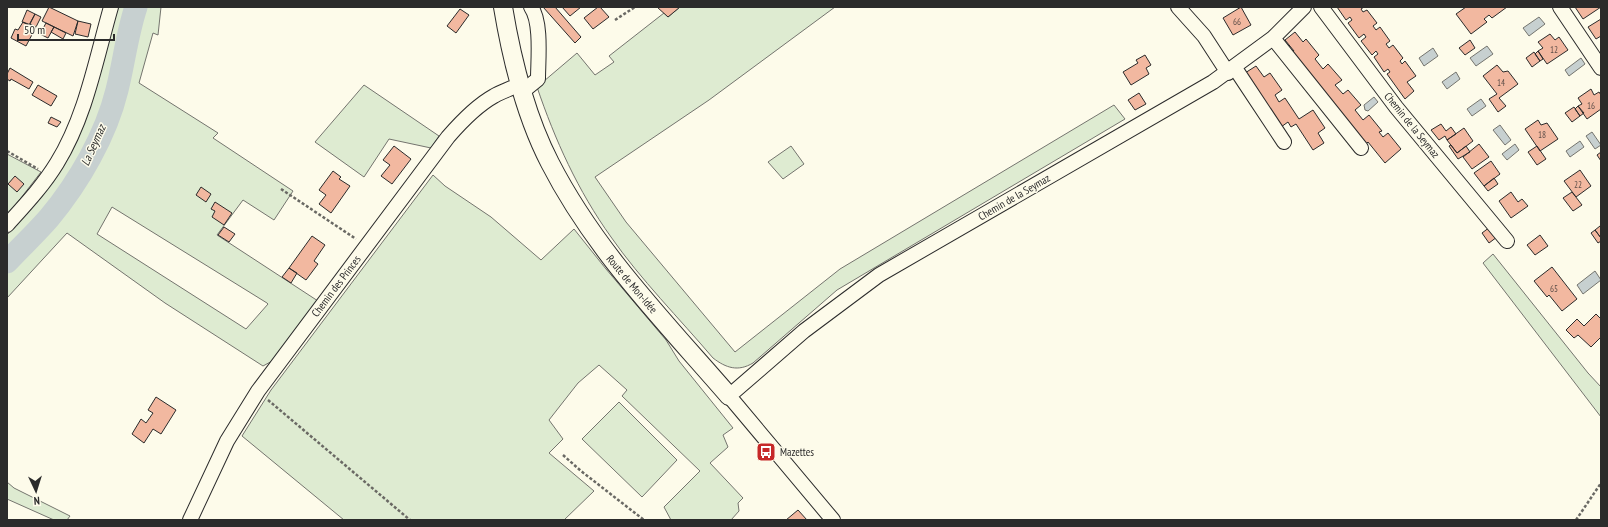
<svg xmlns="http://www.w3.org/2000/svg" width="1608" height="527" font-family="'PT Sans Narrow',sans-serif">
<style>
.green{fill:#deebd1;stroke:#74746e;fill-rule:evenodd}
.water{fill:#c7d0d0;stroke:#74746e}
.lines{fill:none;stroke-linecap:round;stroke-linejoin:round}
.river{stroke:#c7d0d0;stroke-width:23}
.building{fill:#f2b8a0;stroke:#2b2b2b}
.minor-casing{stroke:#2b2b2b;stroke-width:16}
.major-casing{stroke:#2b2b2b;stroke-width:20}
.path{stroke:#6a6964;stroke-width:2.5;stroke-dasharray:3 2;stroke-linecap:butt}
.minor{stroke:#fdfbea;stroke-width:14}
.major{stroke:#fdfbea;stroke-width:18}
.labels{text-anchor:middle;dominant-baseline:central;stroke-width:3;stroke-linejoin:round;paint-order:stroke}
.number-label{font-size:9px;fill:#5d4e48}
.street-label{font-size:11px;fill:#2b2b2b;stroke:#fdfbea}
.poi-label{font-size:11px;fill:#2b2b2b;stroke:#fdfbea;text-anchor:start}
.water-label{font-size:12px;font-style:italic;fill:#2b2b2b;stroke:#fdfbea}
</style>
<rect width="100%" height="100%" fill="#fdfbea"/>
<path class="green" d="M 117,7 L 161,7 L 158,35 L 153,33 L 139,83 L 218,133 L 213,138 L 293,191 L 274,220 L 243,200 L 217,235 L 318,301 L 274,360 L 263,366 L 165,303 L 67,233 L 7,298 L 7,235 L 43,194 ZM 112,207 L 267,303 L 268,304 L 246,329 L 97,234 Z
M 680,7 L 835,7 L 709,100 L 595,177 L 626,222 L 735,352 L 840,269 L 1114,105 L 1125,119 L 837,290 L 753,363 C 738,372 726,368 713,358 C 679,318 641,280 611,237 C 578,191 555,140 537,87 L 577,53 L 595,75 L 614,62 L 609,56 L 664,13 L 668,17 Z
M 364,85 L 439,136 L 431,148 L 389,139 L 364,177 L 315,142 Z
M 791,146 L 804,164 L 783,179 L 768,162 Z
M 7,154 L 41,172 L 7,216 Z
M 433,175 L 445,186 L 491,217 L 541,260 L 574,229 L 606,269 L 666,340 L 679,361 L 733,428 L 723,435 L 728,447 L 710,463 L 743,498 L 738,503 L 739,511 L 731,520 L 671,520 L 664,507 L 700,471 L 622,396 L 627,390 L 599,365 L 578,383 L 549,420 L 563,439 L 549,453 L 594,491 L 564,520 L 344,520 L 242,436 L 271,390 Z
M 1493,254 L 1588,373 L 1601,387 L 1601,417 L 1483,263 Z
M 619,402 L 677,460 L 642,497 L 582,439 Z
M 7,482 L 14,488 L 70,516 L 67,520 L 54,520 L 7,499 Z"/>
<path class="water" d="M 1539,17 L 1545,24 L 1529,36 L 1523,28 Z
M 1487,46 L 1493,54 L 1476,66 L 1470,58 Z
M 1433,48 L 1438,56 L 1424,66 L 1419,58 Z
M 1581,58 L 1585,64 L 1569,76 L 1565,70 Z
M 1456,72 L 1460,79 L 1447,89 L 1442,82 Z
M 1374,97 L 1378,102 L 1368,111 L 1365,110 L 1364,105 Z
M 1481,99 L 1486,106 L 1472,116 L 1467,109 Z
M 1500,125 L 1511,140 L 1505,145 L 1493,130 Z
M 1592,132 L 1601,145 L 1595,149 L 1586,136 Z
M 1580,141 L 1584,147 L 1570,157 L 1566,151 Z
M 1515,144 L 1519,150 L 1507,160 L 1502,154 Z
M 1595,271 L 1601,280 L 1583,294 L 1577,285 Z"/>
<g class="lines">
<path class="river" d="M 7,262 C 21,247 36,233 49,218 C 79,182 106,135 117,90 C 124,62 127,34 136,7"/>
</g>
<path class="building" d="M 49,7 L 78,21 L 73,36 L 42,21 Z
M 543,7 L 555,7 L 581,37 L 575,43 Z
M 562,7 L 581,7 L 570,16 Z
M 598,7 L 600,7 L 609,17 L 593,29 L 584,18 Z
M 657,7 L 680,7 L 668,17 Z
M 1241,7 L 1251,25 L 1233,35 L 1223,18 Z
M 1337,7 L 1364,7 L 1361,9 L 1363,12 L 1367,10 L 1377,23 L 1373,26 L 1376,30 L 1380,27 L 1390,41 L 1386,44 L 1389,48 L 1393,45 L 1403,58 L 1400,61 L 1402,64 L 1405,61 L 1416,76 L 1407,82 L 1414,91 L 1405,99 L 1387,74 L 1390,72 L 1388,69 L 1384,72 L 1374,57 L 1378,54 L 1376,51 L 1372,55 L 1361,41 L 1366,37 L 1364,34 L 1359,38 L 1348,23 L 1352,20 L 1350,17 L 1346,20 Z
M 1466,7 L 1507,7 L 1492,18 L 1489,15 L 1484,19 L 1487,22 L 1471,34 L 1456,14 Z
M 1575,7 L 1601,7 L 1583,19 Z
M 460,9 L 469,15 L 456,33 L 447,26 Z
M 27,10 L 35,14 L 29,25 L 22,22 Z
M 35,14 L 41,17 L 36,27 L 30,24 Z
M 1601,19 L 1601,36 L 1596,39 L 1588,27 Z
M 78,21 L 91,24 L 88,37 L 75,34 Z
M 23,22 L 36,27 L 26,46 L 11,38 L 15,29 L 18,30 Z
M 46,23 L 54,27 L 48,38 L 40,34 Z
M 54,27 L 66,33 L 63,39 L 51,32 Z
M 1295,32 L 1303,42 L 1306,39 L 1319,55 L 1315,59 L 1323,69 L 1328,64 L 1342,80 L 1335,85 L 1343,94 L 1348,90 L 1361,105 L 1355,110 L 1363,120 L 1369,115 L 1382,131 L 1379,132 L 1383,137 L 1388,133 L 1401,149 L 1385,163 L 1368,142 L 1366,144 L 1291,53 L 1294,51 L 1285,40 Z
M 1550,34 L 1555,40 L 1559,37 L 1568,50 L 1547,64 L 1538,51 L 1543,48 L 1538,42 Z
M 1470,40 L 1475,48 L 1465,55 L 1459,48 Z
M 1538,51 L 1543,59 L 1540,61 L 1535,54 Z
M 1534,52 L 1540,61 L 1532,67 L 1526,58 Z
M 1145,55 L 1151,65 L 1146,68 L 1149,74 L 1131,85 L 1123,72 L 1138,63 L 1136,60 Z
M 1497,65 L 1503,72 L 1508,71 L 1518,84 L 1499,98 L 1506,106 L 1498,112 L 1489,99 L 1497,94 L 1483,76 Z
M 1256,66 L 1264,77 L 1270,73 L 1282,90 L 1275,95 L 1279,102 L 1285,98 L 1299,119 L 1313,110 L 1325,128 L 1318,133 L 1324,143 L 1313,150 L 1296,124 L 1291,127 L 1288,122 L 1281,127 L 1245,73 Z
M 10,68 L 33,82 L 29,89 L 11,79 L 10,81 L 7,79 L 7,74 Z
M 38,85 L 57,96 L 51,106 L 32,95 Z
M 1591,89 L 1594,95 L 1599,92 L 1601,95 L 1601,109 L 1587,119 L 1578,106 L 1582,104 L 1578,98 Z
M 1139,93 L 1146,104 L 1135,110 L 1128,100 Z
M 1578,106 L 1584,113 L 1580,116 L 1575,109 Z
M 1574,107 L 1580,116 L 1572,122 L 1565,113 Z
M 51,117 L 61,122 L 57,127 L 48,123 Z
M 1538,120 L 1541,125 L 1547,123 L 1558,139 L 1540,151 L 1525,129 Z
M 1441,124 L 1446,131 L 1451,127 L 1456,134 L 1447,140 L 1445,136 L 1439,140 L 1431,130 Z
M 1464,128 L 1473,141 L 1457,153 L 1447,140 Z
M 1479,144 L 1489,157 L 1472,169 L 1463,157 Z
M 1451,145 L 1457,153 L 1466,146 L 1470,152 L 1458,159 L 1449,146 Z
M 394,146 L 411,159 L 392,184 L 381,176 L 390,165 L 383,160 Z
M 1537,146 L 1546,159 L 1537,165 L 1528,152 Z
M 1601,152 L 1601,161 L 1597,155 Z
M 1491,161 L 1500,174 L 1484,186 L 1474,173 Z
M 1580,170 L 1591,186 L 1576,197 L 1564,181 Z
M 333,171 L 341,177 L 339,179 L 350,186 L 331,213 L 319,204 L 326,195 L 319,190 Z
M 15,176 L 24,184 L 17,192 L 8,184 Z
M 1494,178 L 1498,184 L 1488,191 L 1484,186 Z
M 201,187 L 211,194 L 206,202 L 196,195 Z
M 1511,192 L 1518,202 L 1522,199 L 1528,206 L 1511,218 L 1499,201 Z
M 1572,192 L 1582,205 L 1573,211 L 1563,198 Z
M 215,202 L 232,213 L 224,225 L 212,217 L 215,211 L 211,209 Z
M 1600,226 L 1601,228 L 1601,238 L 1595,230 Z
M 224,227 L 235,234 L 229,242 L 218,235 Z
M 1490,227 L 1497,237 L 1489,243 L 1482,233 Z
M 1595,230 L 1601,238 L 1601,241 L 1598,243 L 1591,233 Z
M 1540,235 L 1548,246 L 1535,255 L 1527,245 Z
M 312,236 L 325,245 L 314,261 L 318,264 L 306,280 L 289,268 Z
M 1552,267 L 1577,299 L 1562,311 L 1549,295 L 1547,297 L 1534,281 Z
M 289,268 L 297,273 L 291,283 L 282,277 Z
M 1596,314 L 1601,319 L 1601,337 L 1591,347 L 1578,335 L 1574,338 L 1566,330 L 1577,319 L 1584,326 Z
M 156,397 L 176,410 L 161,434 L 153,429 L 144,443 L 132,434 L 141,419 L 146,423 L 153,413 L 148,410 Z
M 798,510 L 807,520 L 786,520 Z"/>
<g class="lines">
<defs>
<path id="minor" d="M 1178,7 L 1204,36 L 1228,73
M 1321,7 L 1396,107 L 1507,241
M 1560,7 L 1601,68
M 1273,38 L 1361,148
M 1235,68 L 1284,142
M 522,92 L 538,79 C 538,61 542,22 531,7
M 7,225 C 25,205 43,186 57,163 C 86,116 96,59 111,7
M 190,520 L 227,441 L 258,391 L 448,137 C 461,122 476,106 494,96 C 502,91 511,89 520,84
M 833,520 L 729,396 L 804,331 L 879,275 L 1213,82 L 1273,38 L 1304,7"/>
<path id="major" d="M 503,7 C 512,61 525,115 550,163 C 595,251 665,322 729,396"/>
</defs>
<use href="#minor" class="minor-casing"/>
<use href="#major" class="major-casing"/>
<path class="path" d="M 615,20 L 635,7
M 7,151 L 38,169
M 281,189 L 356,239
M 268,400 L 410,520
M 563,455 L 581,471 L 644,520
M 1576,520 L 1601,483"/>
<use href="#minor" class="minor"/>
<use href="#major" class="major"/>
</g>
<defs>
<symbol id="bus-square" viewBox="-11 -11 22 22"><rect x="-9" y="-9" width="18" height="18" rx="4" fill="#c62828" stroke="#fdfbea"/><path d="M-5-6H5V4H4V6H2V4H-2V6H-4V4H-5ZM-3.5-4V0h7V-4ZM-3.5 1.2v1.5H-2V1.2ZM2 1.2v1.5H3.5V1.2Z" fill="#fff"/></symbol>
</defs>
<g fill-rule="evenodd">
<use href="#bus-square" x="755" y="441" width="22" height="22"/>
</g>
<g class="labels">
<g class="number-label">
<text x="1237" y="21">66</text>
<text x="1554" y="49">12</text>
<text x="1501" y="82">14</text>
<text x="1591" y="105">16</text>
<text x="1542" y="134">18</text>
<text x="1578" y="184">22</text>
<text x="1554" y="288">65</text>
</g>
<g class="street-label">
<text transform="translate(1412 125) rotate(51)">Chemin de la Seymaz</text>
<text transform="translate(1014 197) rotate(-30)">Chemin de la Seymaz</text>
<text transform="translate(632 284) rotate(50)">Route de Mon-Idée</text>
<text transform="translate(336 286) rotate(-53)">Chemin des Princes</text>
</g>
<g class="poi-label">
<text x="780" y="452">Mazettes</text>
</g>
<g class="water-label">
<text transform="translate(93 145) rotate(-66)">La Seymaz</text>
</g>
</g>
<rect width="1608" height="527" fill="none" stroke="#2b2b2b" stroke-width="16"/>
<g transform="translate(36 491) rotate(176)" stroke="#fdfbea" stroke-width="3" paint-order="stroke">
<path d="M0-3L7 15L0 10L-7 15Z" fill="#2b2b2b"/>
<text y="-6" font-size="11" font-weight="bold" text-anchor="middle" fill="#2b2b2b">N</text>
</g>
<path d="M18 34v6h96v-6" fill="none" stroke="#2b2b2b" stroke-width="2"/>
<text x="24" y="34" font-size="12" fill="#2b2b2b" stroke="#fdfbea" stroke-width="3" paint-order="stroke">50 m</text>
</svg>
